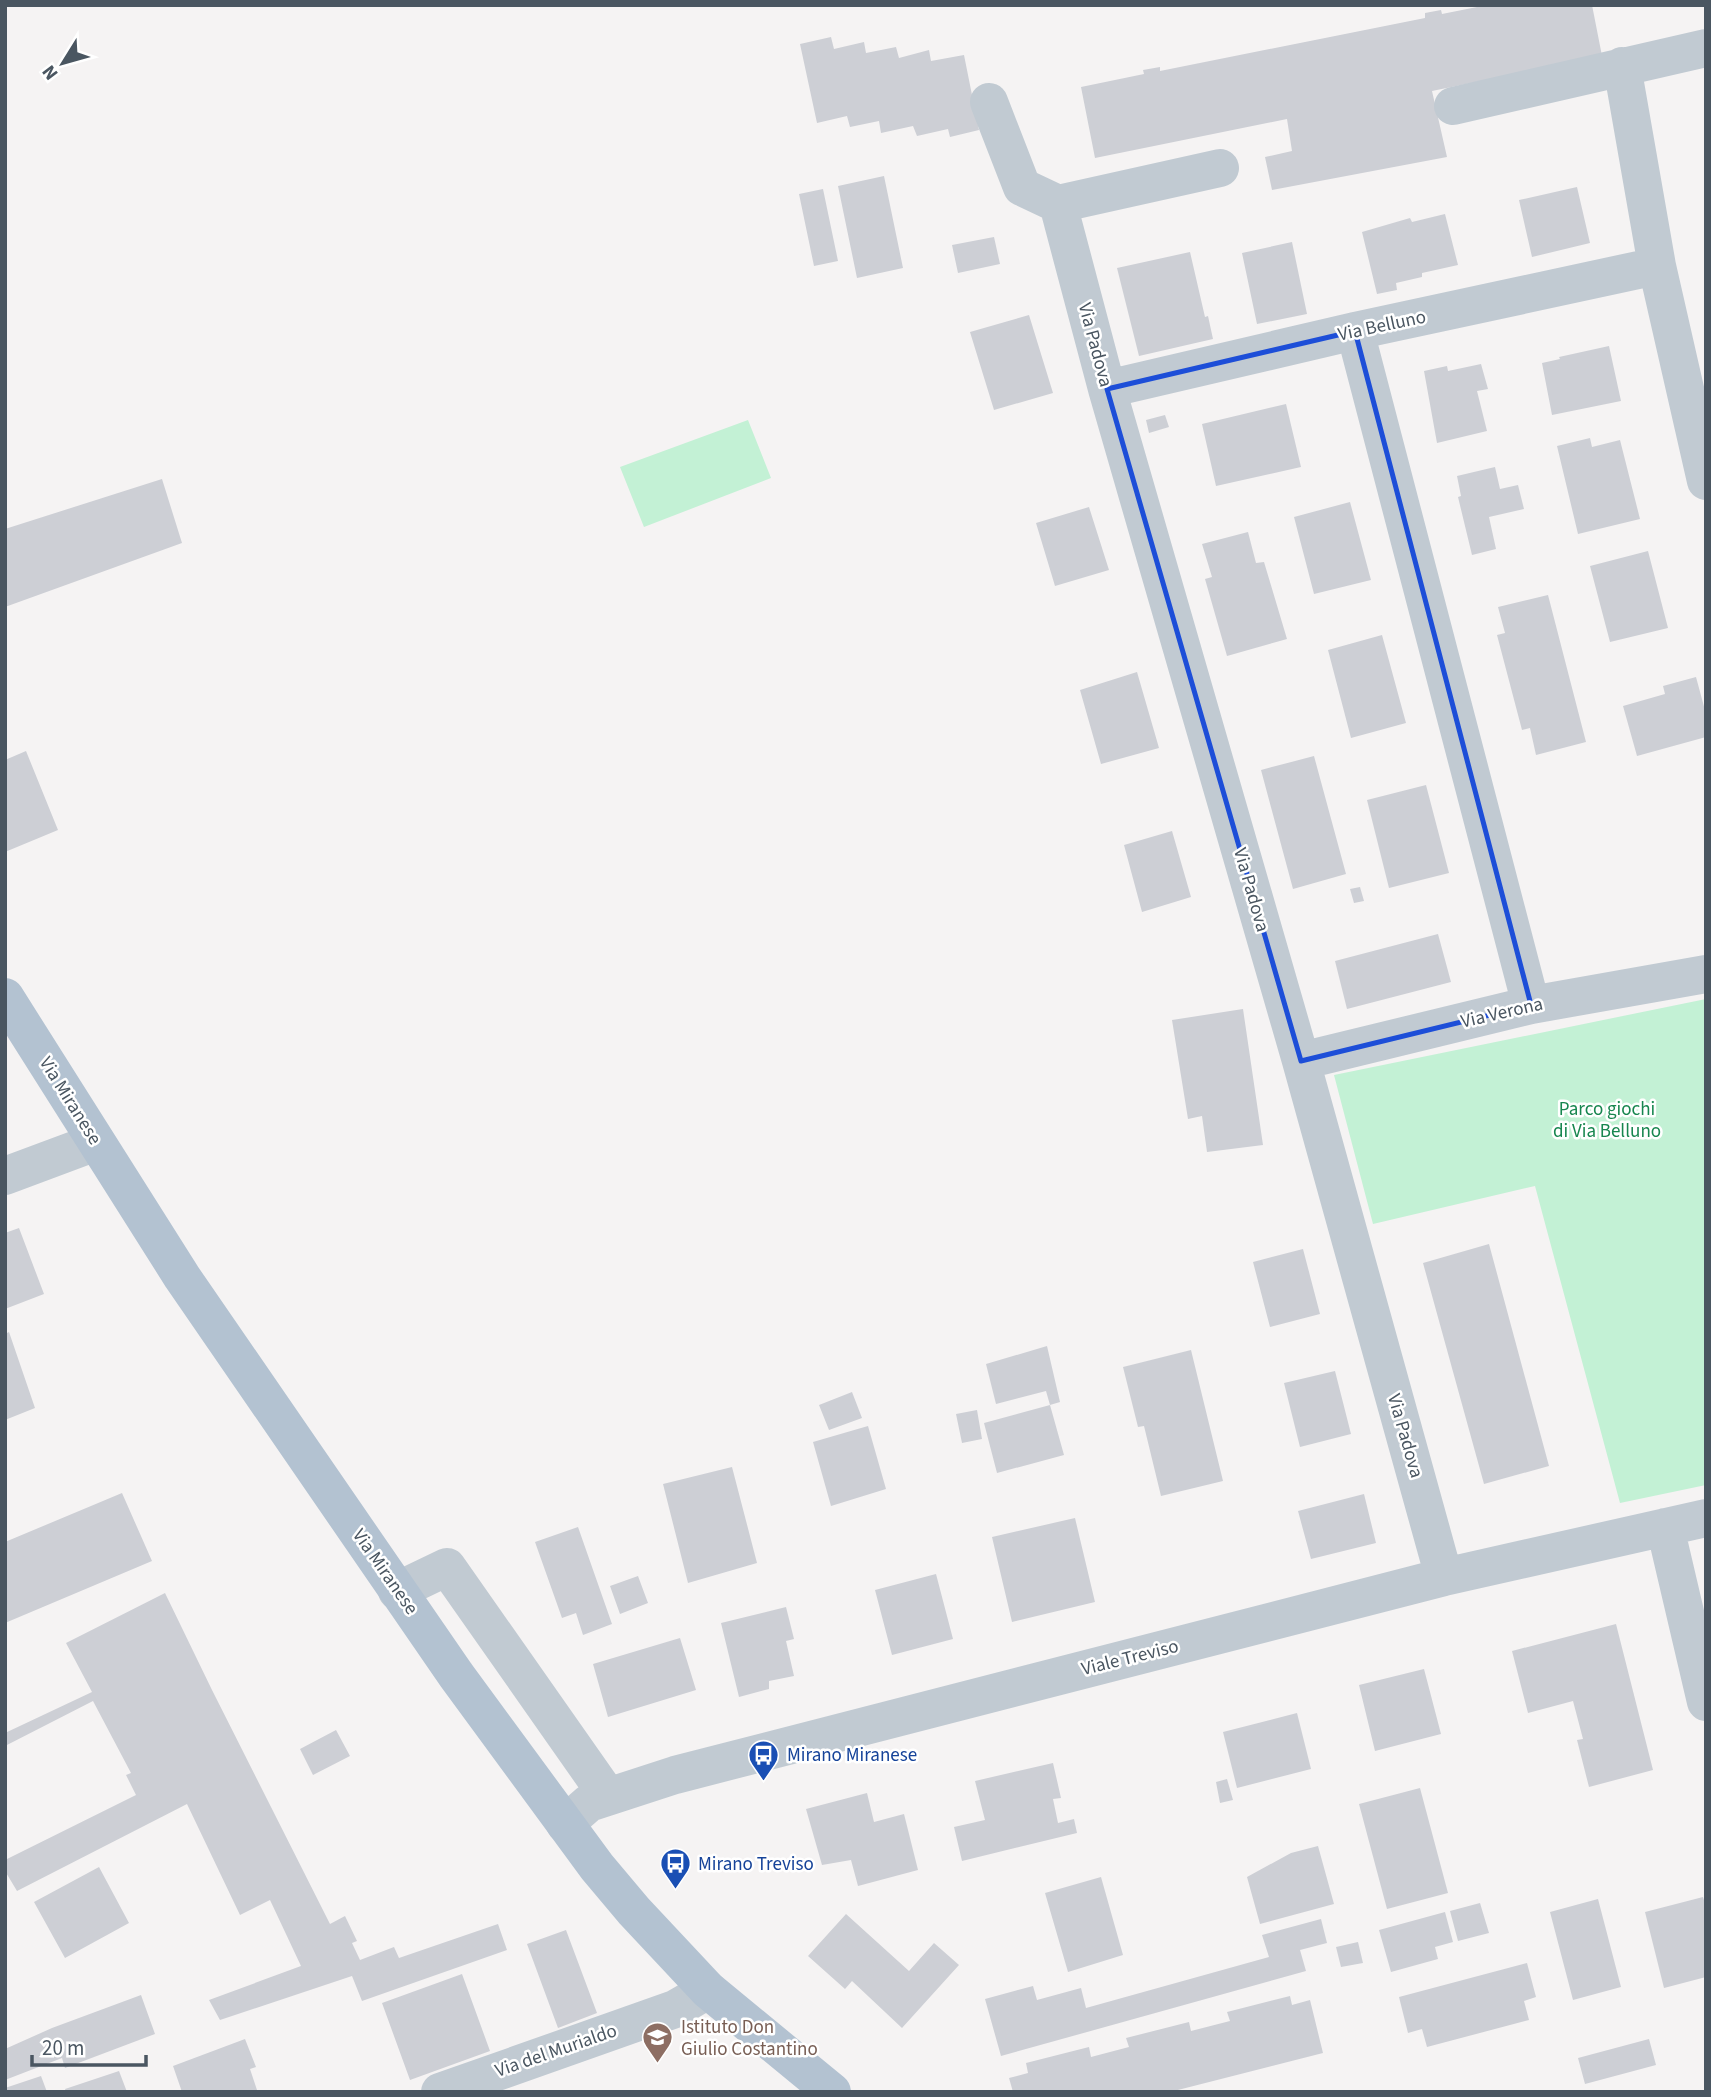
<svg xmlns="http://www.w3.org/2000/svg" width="1711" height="2097" font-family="'Source Sans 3',sans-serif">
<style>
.green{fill:#c3f1d5}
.building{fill:#cdcfd5}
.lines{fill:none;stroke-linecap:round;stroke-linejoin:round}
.minor{stroke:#c1cad2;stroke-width:38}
.major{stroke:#b3c2d1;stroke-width:38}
.marked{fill:none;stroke:#1d4ed8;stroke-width:5;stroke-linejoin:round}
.labels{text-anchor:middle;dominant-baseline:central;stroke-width:5;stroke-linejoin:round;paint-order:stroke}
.street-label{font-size:19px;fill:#4a5661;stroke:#fff}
.park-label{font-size:19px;fill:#17864f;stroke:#fff}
.transit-label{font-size:19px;fill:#164399;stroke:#fff;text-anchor:start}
.education-label{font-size:19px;fill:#785e54;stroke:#fff;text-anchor:start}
</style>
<rect width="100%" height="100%" fill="#f5f3f3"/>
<path class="green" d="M 748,420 L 771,478 L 644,527 L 620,467 Z
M 1706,999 L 1706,1485 L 1620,1503 L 1535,1186 L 1373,1224 L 1334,1075 Z"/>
<path class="building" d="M 1487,5 L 1592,5 L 1602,56 L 1432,91 L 1447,157 L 1272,190 L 1265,157 L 1292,151 L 1287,119 L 1095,158 L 1081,87 L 1144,74 L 1143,70 L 1160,67 L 1160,71 L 1425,18 L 1425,13 L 1441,10 L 1442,14 Z
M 831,37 L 834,49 L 864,42 L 866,53 L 896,47 L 899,58 L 929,50 L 931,61 L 964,55 L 979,130 L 950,137 L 948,129 L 917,136 L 913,126 L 881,133 L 879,121 L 850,127 L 847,116 L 817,123 L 800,44 Z
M 884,176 L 903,268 L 857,278 L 838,186 Z
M 1577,187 L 1590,243 L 1532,257 L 1519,200 Z
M 823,189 L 838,261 L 814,266 L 799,194 Z
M 1445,214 L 1458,265 L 1422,273 L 1422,277 L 1396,283 L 1397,290 L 1377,294 L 1362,232 L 1410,218 L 1412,222 Z
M 994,237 L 1000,264 L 958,273 L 952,245 Z
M 1292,242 L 1307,314 L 1257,324 L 1242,253 Z
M 1190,252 L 1205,317 L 1208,316 L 1213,339 L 1139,356 L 1117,268 Z
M 1029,315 L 1053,393 L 994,410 L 970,332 Z
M 1609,346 L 1621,401 L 1552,415 L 1542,363 L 1560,359 L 1559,357 Z
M 1481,364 L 1488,389 L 1477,391 L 1487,431 L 1437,443 L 1424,371 L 1447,366 L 1448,371 Z
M 1286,404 L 1301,467 L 1216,486 L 1202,424 Z
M 1165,415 L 1169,427 L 1149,433 L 1146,420 Z
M 1590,438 L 1592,447 L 1620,440 L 1640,519 L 1578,534 L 1557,446 Z
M 1495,467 L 1500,489 L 1518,485 L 1524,509 L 1489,517 L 1496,549 L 1472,555 L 1458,497 L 1461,496 L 1457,476 Z
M 162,479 L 182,543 L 5,607 L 5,529 Z
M 1350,502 L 1371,580 L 1314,594 L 1294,517 Z
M 1089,507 L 1109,570 L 1055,586 L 1036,523 Z
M 1248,532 L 1256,563 L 1264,562 L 1287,639 L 1227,656 L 1205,579 L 1212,577 L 1202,544 Z
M 1648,551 L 1668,628 L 1610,642 L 1590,566 Z
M 1548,595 L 1586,742 L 1536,755 L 1530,728 L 1522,730 L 1497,635 L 1505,633 L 1498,607 Z
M 1382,635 L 1406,723 L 1351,738 L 1328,650 Z
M 1137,672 L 1159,748 L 1101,764 L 1080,690 Z
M 1696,677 L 1706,714 L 1706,737 L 1637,756 L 1623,706 L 1665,694 L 1663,686 Z
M 26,751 L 58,830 L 5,852 L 5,760 Z
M 1314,756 L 1346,874 L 1293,889 L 1261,770 Z
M 1426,785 L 1449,873 L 1389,888 L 1367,800 Z
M 1172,831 L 1191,897 L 1142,912 L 1124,845 Z
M 1360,887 L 1364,901 L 1354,903 L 1350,889 Z
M 1438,934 L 1451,982 L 1347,1009 L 1335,961 Z
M 1243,1009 L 1263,1145 L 1207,1152 L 1202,1116 L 1188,1119 L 1172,1020 Z
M 19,1228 L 44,1294 L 5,1309 L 5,1233 Z
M 1489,1244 L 1549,1466 L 1484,1484 L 1423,1263 Z
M 1303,1249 L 1320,1314 L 1270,1327 L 1253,1262 Z
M 9,1332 L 35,1408 L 5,1420 L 5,1334 Z
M 1047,1346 L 1060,1402 L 1050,1405 L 1046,1391 L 996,1404 L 986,1364 Z
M 1191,1350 L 1223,1481 L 1161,1496 L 1144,1426 L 1138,1427 L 1123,1367 Z
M 1335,1371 L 1351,1434 L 1300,1447 L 1284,1383 Z
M 852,1392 L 862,1418 L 829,1430 L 819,1405 Z
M 1050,1405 L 1064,1455 L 997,1473 L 984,1423 Z
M 977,1410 L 982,1439 L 962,1443 L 956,1414 Z
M 868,1426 L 886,1489 L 831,1506 L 813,1442 Z
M 732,1467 L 757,1563 L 688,1583 L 663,1484 Z
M 122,1493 L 152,1561 L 5,1623 L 5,1542 Z
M 1364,1494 L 1376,1543 L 1311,1559 L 1298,1511 Z
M 1075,1518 L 1095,1602 L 1012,1622 L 992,1537 Z
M 578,1527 L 612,1624 L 583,1635 L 576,1613 L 562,1618 L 535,1542 Z
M 936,1574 L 953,1639 L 892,1655 L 875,1590 Z
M 638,1576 L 648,1603 L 620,1614 L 610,1586 Z
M 165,1593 L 212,1690 L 330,1924 L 345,1916 L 357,1941 L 352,1943 L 360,1960 L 394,1947 L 399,1958 L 498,1924 L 507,1950 L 362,2001 L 352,1976 L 220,2020 L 209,2000 L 301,1966 L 270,1900 L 240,1915 L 187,1804 L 17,1891 L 5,1871 L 5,1860 L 136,1795 L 126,1775 L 131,1773 L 93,1701 L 5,1746 L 5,1733 L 92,1692 L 66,1643 Z
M 786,1607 L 794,1639 L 786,1641 L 794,1676 L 769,1681 L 769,1689 L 739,1697 L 721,1623 Z
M 1616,1624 L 1653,1770 L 1589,1787 L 1577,1740 L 1583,1739 L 1573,1701 L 1528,1713 L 1512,1651 Z
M 680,1638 L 696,1690 L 608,1717 L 593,1664 Z
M 1424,1669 L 1441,1734 L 1375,1751 L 1359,1685 Z
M 1297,1713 L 1311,1769 L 1237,1788 L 1223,1732 Z
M 336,1730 L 350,1756 L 313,1775 L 300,1749 Z
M 1053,1763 L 1061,1798 L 1053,1799 L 1058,1823 L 1074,1819 L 1077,1833 L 962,1861 L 954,1827 L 985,1820 L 975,1781 Z
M 1227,1779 L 1233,1800 L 1220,1803 L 1216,1782 Z
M 1420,1788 L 1448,1893 L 1387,1909 L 1359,1804 Z
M 867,1793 L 874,1822 L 904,1814 L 918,1870 L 858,1886 L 851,1860 L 822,1865 L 806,1809 Z
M 1318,1846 L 1334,1904 L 1260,1924 L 1247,1877 L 1291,1853 Z
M 99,1867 L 129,1923 L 65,1958 L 34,1902 Z
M 1101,1877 L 1123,1955 L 1068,1972 L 1045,1893 Z
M 1703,1897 L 1706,1906 L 1706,1977 L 1664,1988 L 1645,1912 Z
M 1598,1899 L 1621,1987 L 1573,2000 L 1550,1912 Z
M 1480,1903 L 1489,1933 L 1458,1941 L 1450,1911 Z
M 1445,1912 L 1453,1942 L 1435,1947 L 1438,1959 L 1391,1972 L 1379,1930 Z
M 846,1914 L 909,1971 L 934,1943 L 959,1965 L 902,2028 L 852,1981 L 845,1989 L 808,1956 Z
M 1321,1919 L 1327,1943 L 1300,1950 L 1306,1971 L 1001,2056 L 985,1999 L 1033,1986 L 1037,2000 L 1081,1988 L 1086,2008 L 1269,1957 L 1262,1935 Z
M 566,1930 L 597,2013 L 558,2028 L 527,1944 Z
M 1358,1942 L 1363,1963 L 1341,1967 L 1336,1947 Z
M 1527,1963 L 1536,1997 L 1524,2001 L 1529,2020 L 1427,2047 L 1422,2029 L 1408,2033 L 1399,1997 Z
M 462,1974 L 490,2051 L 410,2080 L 382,2003 Z
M 141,1995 L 155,2034 L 65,2068 L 62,2058 L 5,2080 L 5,2049 L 52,2028 Z
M 1290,1996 L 1292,2005 L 1310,2000 L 1323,2053 L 1170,2092 L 1013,2092 L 1009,2078 L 1028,2073 L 1026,2063 L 1089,2047 L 1091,2057 L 1129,2047 L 1126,2038 L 1189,2022 L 1191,2031 L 1230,2021 L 1227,2012 Z
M 245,2039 L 256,2067 L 250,2069 L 257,2090 L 251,2092 L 182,2092 L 173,2066 Z
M 1649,2039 L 1656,2065 L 1585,2084 L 1578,2058 Z
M 119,2071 L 127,2092 L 66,2092 L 65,2089 Z
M 41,2076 L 47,2092 L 5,2092 L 5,2088 Z"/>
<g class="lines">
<path class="minor" d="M 1622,66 L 1657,266
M 989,102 L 1022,187 L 1058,204
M 1453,106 L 1706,48
M 1220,168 L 1058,204 L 1107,389 L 1301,1061 L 1444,1577
M 1355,331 L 1531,1005
M 1107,389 L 1355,331 L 1657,266 L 1706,481
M 1301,1061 L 1531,1005 L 1706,974
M 5,1176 L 96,1142
M 1665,1527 L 1706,1702
M 397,1591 L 447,1567 L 607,1795
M 565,1824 L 589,1803 L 675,1775 L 1444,1577 L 1706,1518
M 440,2092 L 675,2009 L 708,1990"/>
<path class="major" d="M 5,997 L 182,1277 L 456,1675 L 597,1867 L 634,1911 L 708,1990 L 832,2092"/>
</g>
<path class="marked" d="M 1355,331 L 1531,1005 L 1301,1061 L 1107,389 Z"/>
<defs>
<symbol id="bus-pin" viewBox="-11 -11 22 30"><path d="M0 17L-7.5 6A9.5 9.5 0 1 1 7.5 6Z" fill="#1a4fb4" stroke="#fff"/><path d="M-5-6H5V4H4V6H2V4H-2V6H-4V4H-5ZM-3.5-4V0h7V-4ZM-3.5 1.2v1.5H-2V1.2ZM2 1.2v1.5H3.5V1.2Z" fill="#fff"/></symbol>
<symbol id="school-pin" viewBox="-11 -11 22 30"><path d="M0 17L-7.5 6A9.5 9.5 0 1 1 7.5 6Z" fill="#8d6e63" stroke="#fff"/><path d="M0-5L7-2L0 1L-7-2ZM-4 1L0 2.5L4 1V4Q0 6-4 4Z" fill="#fff"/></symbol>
</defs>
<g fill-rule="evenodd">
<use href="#bus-pin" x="746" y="1738" width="35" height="47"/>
<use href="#bus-pin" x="658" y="1846" width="35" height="47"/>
<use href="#school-pin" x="640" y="2020" width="35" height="47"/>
</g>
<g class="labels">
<g class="street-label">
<text transform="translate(1382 326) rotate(-12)">Via Belluno</text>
<text transform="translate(1095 345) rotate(75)">Via Padova</text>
<text transform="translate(1251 890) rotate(74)">Via Padova</text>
<text transform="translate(1502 1013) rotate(-13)">Via Verona</text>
<text transform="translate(70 1101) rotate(58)">Via Miranese</text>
<text transform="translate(1405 1436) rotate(74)">Via Padova</text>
<text transform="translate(385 1572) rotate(55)">Via Miranese</text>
<text transform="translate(1130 1658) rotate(-14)">Viale Treviso</text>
<text transform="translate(556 2051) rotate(-19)">Via del Murialdo</text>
</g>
<g class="park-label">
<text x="1607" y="1109">Parco giochi<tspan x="1607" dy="22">di Via Belluno</tspan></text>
</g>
<g class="transit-label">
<text x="787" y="1755">Mirano Miranese</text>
<text x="698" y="1864">Mirano Treviso</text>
</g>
<g class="education-label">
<text x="681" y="2027">Istituto Don<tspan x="681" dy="22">Giulio Costantino</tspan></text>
</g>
</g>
<rect width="1711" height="2097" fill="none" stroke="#4a5661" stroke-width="14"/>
<g transform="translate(63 63) rotate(233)" stroke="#ffffff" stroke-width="5" paint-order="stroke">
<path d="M0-5L12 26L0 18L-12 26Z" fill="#4a5661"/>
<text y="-10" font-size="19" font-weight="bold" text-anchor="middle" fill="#4a5661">N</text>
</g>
<path d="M32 2055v10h114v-10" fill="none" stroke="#4a5661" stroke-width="3.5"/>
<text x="42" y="2055" font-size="21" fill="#4a5661" stroke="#ffffff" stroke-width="5" paint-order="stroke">20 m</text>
</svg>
